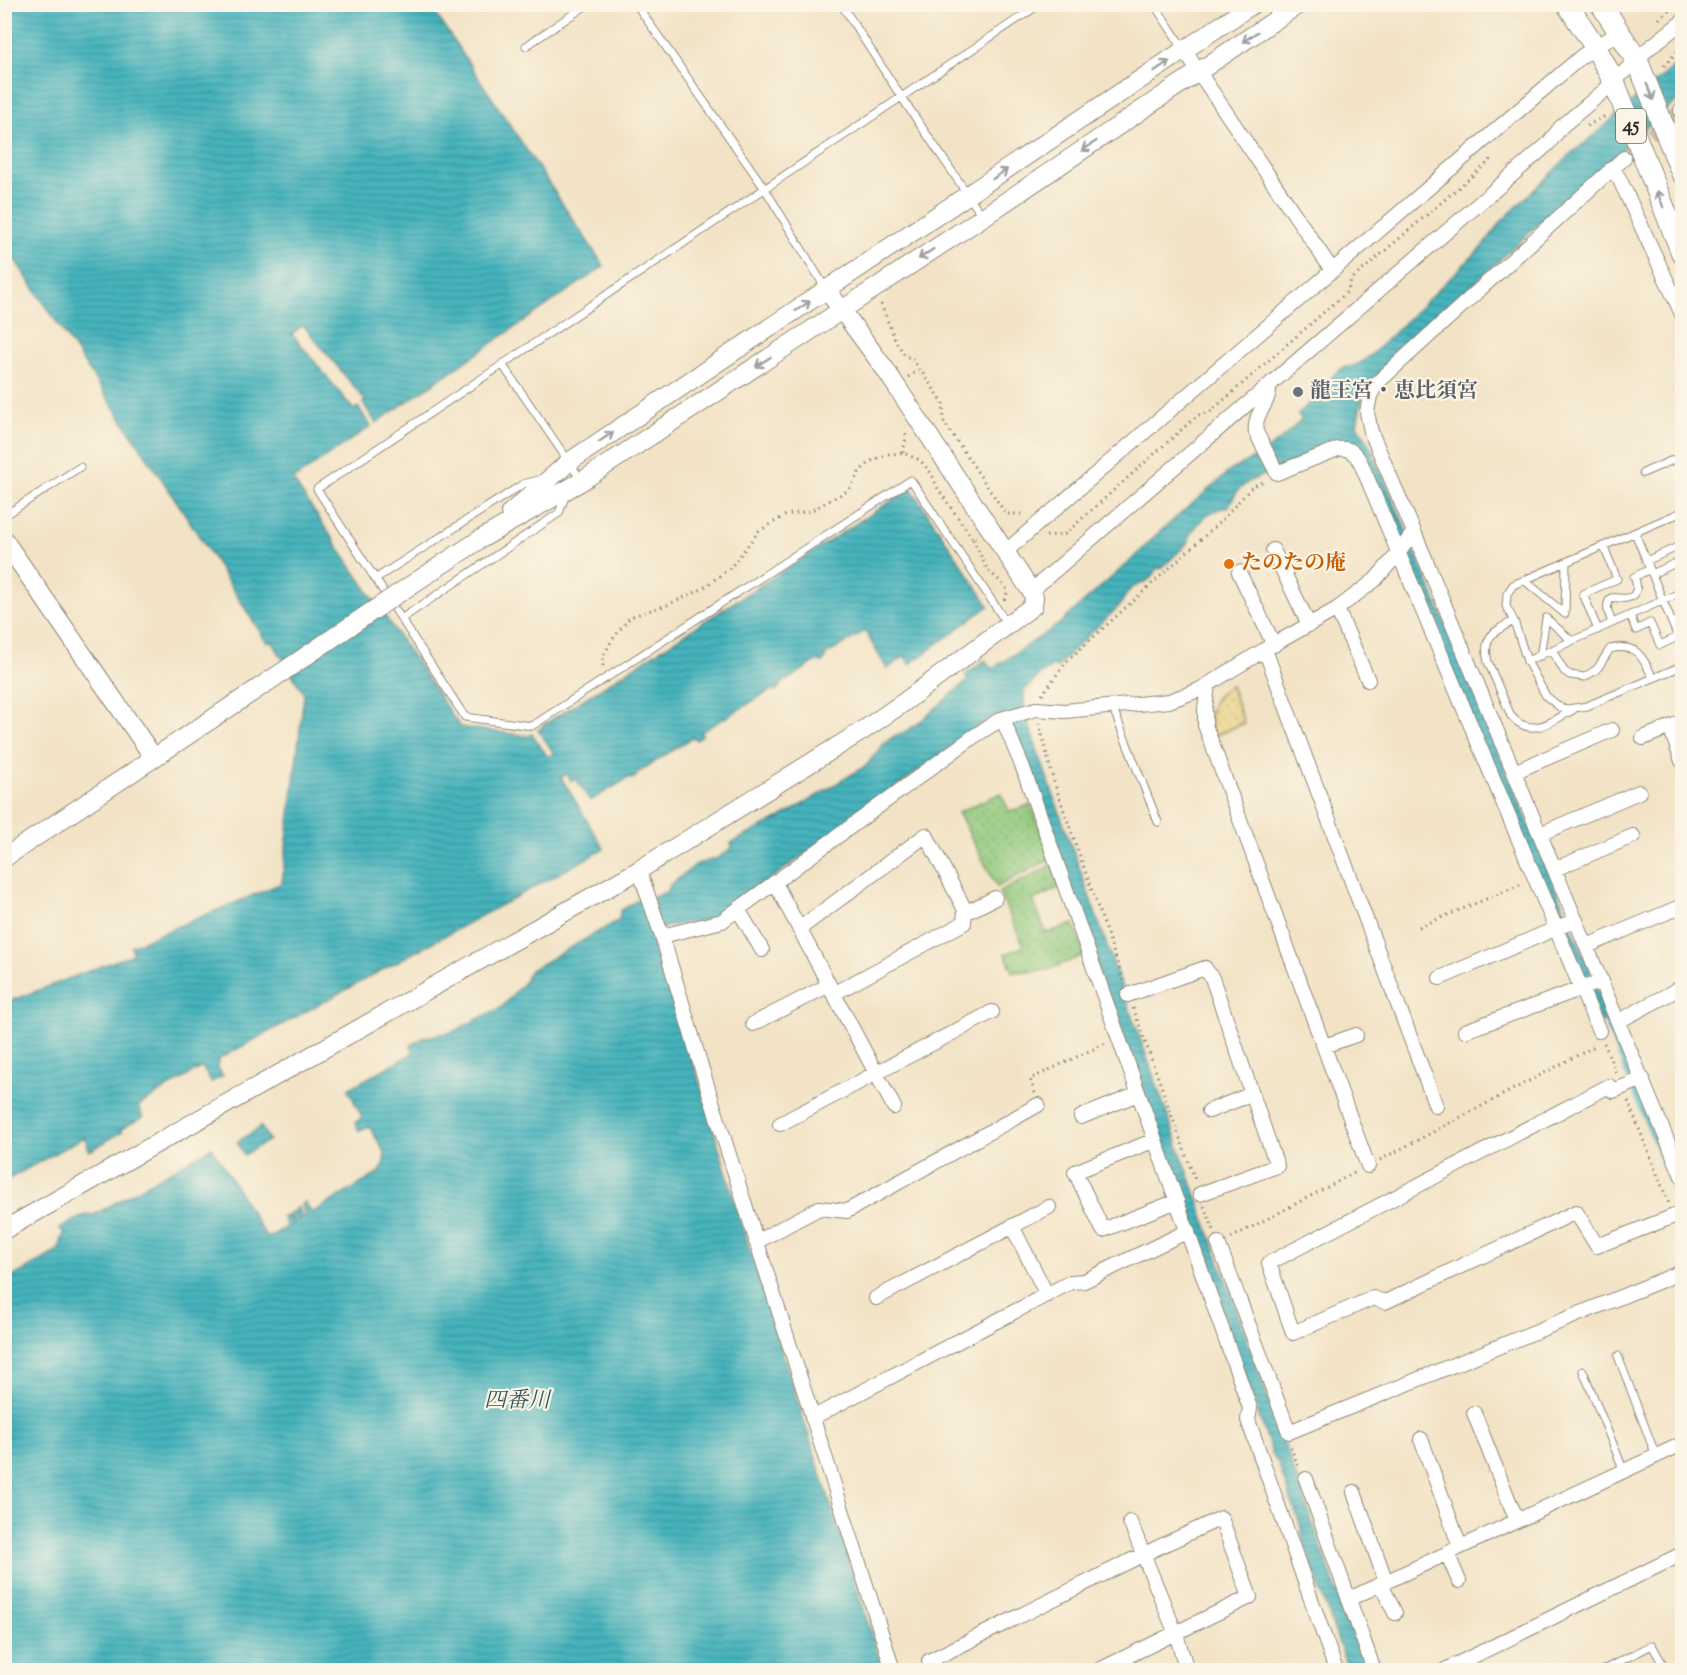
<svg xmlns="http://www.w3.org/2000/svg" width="1687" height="1675" font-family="'Sorts Mill Goudy','Noto Serif JP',serif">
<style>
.grass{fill:url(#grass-dots);stroke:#5e7a53;stroke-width:1.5}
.sand{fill:url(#sand-dots);stroke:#8c8264;stroke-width:1.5}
.water{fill:url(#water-rules);stroke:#387074;stroke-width:1.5}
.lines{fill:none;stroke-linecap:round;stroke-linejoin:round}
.stream{stroke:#45b4bd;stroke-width:5}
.street-tunnel{stroke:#cabea7;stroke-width:14;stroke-dasharray:14 7;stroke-linecap:butt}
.lane-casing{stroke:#8e8778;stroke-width:9}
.street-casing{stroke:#8e8778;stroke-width:16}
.secondary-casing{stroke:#8e8778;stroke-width:20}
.primary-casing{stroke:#8e8778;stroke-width:23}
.path{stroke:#8e8778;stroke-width:3;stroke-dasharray:1.5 4.5;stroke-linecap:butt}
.lane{stroke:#fff;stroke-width:7}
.street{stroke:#fff;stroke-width:14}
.secondary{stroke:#fff;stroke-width:18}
.primary{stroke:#fff;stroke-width:21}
.secondary-bridge-casing{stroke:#8e8778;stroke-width:20;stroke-linecap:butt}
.secondary-bridge{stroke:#fff;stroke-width:18}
.oneway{stroke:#a0a0a0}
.worship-dot{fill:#6b7280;stroke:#fcf5e5;stroke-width:2}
.food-dot{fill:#e8710a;stroke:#fcf5e5;stroke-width:2}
.labels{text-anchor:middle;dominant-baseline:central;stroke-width:4.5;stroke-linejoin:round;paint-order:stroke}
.shield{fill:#fcf5e5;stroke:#6a6863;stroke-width:1.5}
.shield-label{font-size:20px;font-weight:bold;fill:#2b2b2b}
.worship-label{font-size:21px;font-weight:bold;fill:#5b616d;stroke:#fcf5e5;text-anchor:start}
.food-label{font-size:21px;font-weight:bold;fill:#c56008;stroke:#fcf5e5;text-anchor:start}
.water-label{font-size:22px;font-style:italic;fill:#345b5e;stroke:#fcf5e5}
</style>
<defs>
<pattern id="grass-dots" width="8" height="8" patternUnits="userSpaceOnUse" patternTransform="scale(1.5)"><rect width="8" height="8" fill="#90c87b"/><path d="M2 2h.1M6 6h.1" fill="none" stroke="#76a365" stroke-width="1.8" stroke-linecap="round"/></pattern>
<pattern id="sand-dots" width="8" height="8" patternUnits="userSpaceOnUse" patternTransform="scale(1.5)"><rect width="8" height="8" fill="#eeda9e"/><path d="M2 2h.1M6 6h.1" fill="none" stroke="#cb8" stroke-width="1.8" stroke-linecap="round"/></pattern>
<pattern id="water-rules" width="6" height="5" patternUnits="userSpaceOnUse" patternTransform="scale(1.5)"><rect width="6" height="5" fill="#45b4bd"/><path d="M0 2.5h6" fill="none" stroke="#3a939a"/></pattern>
</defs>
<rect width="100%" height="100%" fill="#fcf5e5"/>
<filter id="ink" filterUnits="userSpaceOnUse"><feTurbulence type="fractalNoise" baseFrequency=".0167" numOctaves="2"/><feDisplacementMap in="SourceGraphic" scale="12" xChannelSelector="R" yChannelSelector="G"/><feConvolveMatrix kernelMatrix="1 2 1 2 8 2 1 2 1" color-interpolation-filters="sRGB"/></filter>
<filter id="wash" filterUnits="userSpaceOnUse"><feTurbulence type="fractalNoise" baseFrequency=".008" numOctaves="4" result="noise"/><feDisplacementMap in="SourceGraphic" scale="24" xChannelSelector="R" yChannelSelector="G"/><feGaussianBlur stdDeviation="1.35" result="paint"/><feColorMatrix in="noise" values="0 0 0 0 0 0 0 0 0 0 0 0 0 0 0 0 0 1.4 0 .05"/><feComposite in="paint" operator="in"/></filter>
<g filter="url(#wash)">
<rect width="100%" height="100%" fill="#f2e3c6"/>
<path class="grass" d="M 1001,793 L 1009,811 L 1031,805 L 1051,859 L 997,887 L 958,812 Z
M 1054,864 L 1061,887 L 1033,900 L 1046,933 L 1074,924 L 1084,955 L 1048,970 L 1013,972 L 1005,954 L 1024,946 L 999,892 Z"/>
<path class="sand" d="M 1231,686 L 1244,723 L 1214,736 C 1206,716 1210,696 1231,686 Z"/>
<path class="water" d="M 5,5 L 430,5 L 604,266 L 376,423 L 363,403 L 365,400 L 303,325 L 292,334 L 354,410 L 358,407 L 371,426 L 293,480 L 460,727 L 529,736 L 532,734 L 548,757 L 554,753 L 538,730 L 543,727 L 542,726 L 911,488 L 989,606 L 910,664 L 905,656 L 887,669 L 865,631 L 824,656 L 826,659 L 822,662 L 818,660 L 781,684 L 781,686 L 775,691 L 773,689 L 701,732 L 702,736 L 696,740 L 693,737 L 637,773 L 637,776 L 632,779 L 630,777 L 590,801 L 576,779 L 571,781 L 567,774 L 561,777 L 604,849 L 219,1059 L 217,1066 L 223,1076 L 211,1082 L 202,1067 L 138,1106 L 143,1117 L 121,1129 L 122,1132 L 90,1151 L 84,1137 L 5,1181 L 5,1003 L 133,954 L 131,946 L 282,883 L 304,694 L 272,641 L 267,643 L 185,514 L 5,245 Z
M 1682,60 L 1682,94 L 1677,101 C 1573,192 1470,285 1371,381 C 1362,394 1360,410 1357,425 L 1367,440 L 1402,520 L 1610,1019 L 1601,1023 L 1356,448 L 1348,441 L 1338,443 L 1250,481 L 1238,490 L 1228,507 L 1219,509 L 1206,515 L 1190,534 L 1189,542 L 1161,569 L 1157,568 C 1154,580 1142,583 1132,588 C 1126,592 1123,602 1118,607 C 1097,628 1075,646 1057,668 L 1053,666 L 1042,673 L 1024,691 L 1024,703 L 1033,738 L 1337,1591 L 1367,1670 L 1348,1670 L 1305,1546 L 1300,1524 L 1278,1463 L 1272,1453 L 1205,1262 L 1003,713 L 993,716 L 716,919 L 672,925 L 654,931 L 749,1247 L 883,1670 L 5,1670 L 4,1282 L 58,1251 L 64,1233 L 60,1228 L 87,1214 L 94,1215 L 212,1147 L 267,1238 L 287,1227 L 282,1217 L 285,1215 L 286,1217 L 288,1216 L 292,1224 L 294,1224 L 288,1213 L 291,1212 L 295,1213 L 299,1221 L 300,1220 L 294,1210 L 297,1207 L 304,1217 L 306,1216 L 301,1205 L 305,1202 L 312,1213 L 379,1173 L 383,1166 L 385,1153 L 369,1126 L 359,1131 L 355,1123 L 362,1117 L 348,1089 L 413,1053 L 411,1045 L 425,1037 L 452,1032 L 502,1007 L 525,981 L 529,971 L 619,920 L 620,911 L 639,899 L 645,901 L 666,892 L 670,885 L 697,864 L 716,859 L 732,848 L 731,843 L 782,817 L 867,765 L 882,745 L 894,736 L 903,733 L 915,726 L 968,680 L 965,675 L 985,660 L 992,669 L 1059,624 L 1138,554 L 1156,535 L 1231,470 L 1263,453 L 1286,435 L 1302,419 L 1298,415 L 1313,399 L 1318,405 L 1330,389 L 1332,377 L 1343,367 C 1356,368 1362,362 1372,354 L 1483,246 L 1502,221 L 1574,151 L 1594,136 L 1612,119 Z
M 261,1127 L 269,1140 L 244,1155 L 237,1142 Z"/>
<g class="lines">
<path class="stream" d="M 1604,1016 L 1682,1208"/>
</g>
</g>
<g filter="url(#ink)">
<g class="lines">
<path class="street-tunnel" d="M 1635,149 L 1681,110"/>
<defs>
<path id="lane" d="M 636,4 L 765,189 L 826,289
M 841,4 L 902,98 L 983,217
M 1154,4 L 1183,48
M 526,46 L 588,4
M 502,364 L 582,481
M 1643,473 L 1682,456
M 1682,512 L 1513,585 L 1507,594 L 1506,606 L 1514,621 L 1527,661 L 1546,696 L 1561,708 L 1568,709 L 1587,706 L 1682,666
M 4,516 L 80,467
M 1635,533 L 1682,647
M 1646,561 L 1680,546
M 1652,574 L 1682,560
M 375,579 L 523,484 L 539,480
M 1524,580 L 1565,614 L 1566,563
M 1630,615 L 1636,630 L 1650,623 L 1660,645 L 1678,637
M 401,619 L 559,513 L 566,494
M 1514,621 C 1494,631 1482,636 1488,662 L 1511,716 C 1531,739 1552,721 1573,710
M 1612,623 C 1609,614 1604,606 1611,598 C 1617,597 1621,599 1627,598 C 1638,597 1638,585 1634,577 L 1650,569
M 1008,625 L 911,480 L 532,726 L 465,717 L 317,489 L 1040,4
M 1598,630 L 1583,594 L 1617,579 L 1604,547
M 1552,650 L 1564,671 L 1570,675 L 1585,677 L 1597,669 L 1610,649 C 1637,643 1642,656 1653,678
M 1540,656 L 1546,618 L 1572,641
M 1527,661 L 1682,592
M 1112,706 L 1158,822
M 1618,1356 L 1656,1456
M 1583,1371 L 1624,1471
M 1603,1670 L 1652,1645 L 1666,1670"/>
<path id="street" d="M 1184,50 L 1332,270
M 1681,110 L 1682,110
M 1624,158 L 1377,383 L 1370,396 L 1367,412 L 1371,432 L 1414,532 L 1682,1176
M 1611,169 L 1619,178 L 1682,314
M 1269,386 C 1271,403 1253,413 1256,432 L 1277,473 L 1338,449 C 1350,448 1353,451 1360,461 L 1599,1031
M 1273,550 L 1309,625
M 1005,552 L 1582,56 L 1620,32
M 1239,572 L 1274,645
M 1031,591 L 1548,144 L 1561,127 L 1605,90 L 1648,49 L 1682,22
M 1337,609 L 1368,680
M 1265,650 L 1436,1106
M 1208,685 L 1205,708 L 1205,725 L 1368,1166
M 1001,719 L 1006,727 L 1023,768 L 1250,1408 L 1248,1420 L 1336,1670
M 1670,727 L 1682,761
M 1643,738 L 1682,722
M 1514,772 L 1612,730
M 1540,834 L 1639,792
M 1555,869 L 1633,836
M 639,870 L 662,936 L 704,1076 L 893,1670
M 775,883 L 894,1107
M 738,909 L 762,950
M 965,913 L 995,898
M 799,929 L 926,835 L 965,910 L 964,923 L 833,994
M 662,936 L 722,921 L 973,737 L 1001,719 L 1036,709 L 1065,711 L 1169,701 L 1199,690 L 1269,647 L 1337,609 L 1375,580 L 1396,556 L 1414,532
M 1587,946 L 1682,906
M 1440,978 L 1576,920
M 1128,995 L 1205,968 L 1212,978 L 1277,1166 L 1200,1194
M 1619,1021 L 1682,987
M 753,1024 L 829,985
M 1465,1031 L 1602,981
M 1324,1046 L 1356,1035
M 1643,1079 L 1613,1091 L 1609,1086 L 1269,1263 L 1293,1333 L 1373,1298 L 1385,1302 L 1576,1212 L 1597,1246 L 1682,1213
M 1209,1111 L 1252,1094
M 1081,1117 L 1138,1094
M 780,1124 L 992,1012
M 1155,1140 L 1075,1172 L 1103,1230 L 1177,1201
M 1012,1226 L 1047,1295
M 756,1242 L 819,1208 L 847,1211 L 1038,1105
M 1218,1243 L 1289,1432 L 1682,1272
M 876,1298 L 1049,1207
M 1474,1413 L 1517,1521
M 812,1418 L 1071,1282 L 1084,1281 L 1188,1231
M 1421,1439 L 1460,1547
M 1306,1479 L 1374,1670
M 1354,1492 L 1386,1582
M 1130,1522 L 1176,1634 L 1187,1670
M 1447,1553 L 1459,1581
M 1381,1584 L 1395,1613
M 1349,1599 L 1682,1444
M 933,1670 L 929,1661 L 1144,1554 L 1221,1518 L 1250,1597 L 1099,1670
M 1445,1670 L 1682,1554"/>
<path id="secondary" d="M 510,513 L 569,462 L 1253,4
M 4,540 L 154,758
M 396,595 L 479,540 L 582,481 L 983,217 L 1299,4
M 4,858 L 284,671
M 4,1230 L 639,870 L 862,731 L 903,703 L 1033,606 L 1034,597 L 1031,591 L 885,369 L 827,290"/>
<path id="primary" d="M 1567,4 L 1596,48 L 1614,82 L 1682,253
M 1601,4 L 1637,60 L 1682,173"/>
</defs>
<use href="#lane" class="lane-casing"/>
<use href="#street" class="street-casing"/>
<use href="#secondary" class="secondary-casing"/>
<use href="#primary" class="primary-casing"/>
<path class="path" d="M 1659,19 L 1676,4
M 1664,66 L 1682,46
M 1587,126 L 1607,115
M 881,304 L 896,342 L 906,357 L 911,357 L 943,402 L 944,422 L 1006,514 L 1021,514 L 1023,517
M 908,377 L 919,370
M 903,453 L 906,437 L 905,432
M 1046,536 L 1065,534 L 1198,415 L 1210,412 L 1348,291 L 1351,280 L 1492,159
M 973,539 L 987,569 L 1002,583 L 1008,591 L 1004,600
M 603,666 L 603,657 L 612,640 L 630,617 L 667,605 L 702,589 L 730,568 L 759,531 L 786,515 L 810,511 L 849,490 L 860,471 L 873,460 L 889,454 L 903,453 L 920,460 L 931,473 L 938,489 L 973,539 L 976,537
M 1042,695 L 1066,662 L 1221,521 L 1252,487 L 1266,480
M 1039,723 L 1054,782 L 1124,982
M 1419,927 L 1522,884
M 1133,1008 L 1195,1180
M 1604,1043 L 1616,1073
M 1035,1093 L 1030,1079 L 1106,1043
M 1628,1101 L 1669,1204
M 1380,1160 L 1597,1045
M 1204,1206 L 1214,1230
M 1231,1238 L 1356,1172
M 1291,1447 L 1299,1469"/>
<use href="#lane" class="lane"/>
<use href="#street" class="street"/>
<use href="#secondary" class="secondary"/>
<use href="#primary" class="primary"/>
<defs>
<path id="secondary-bridge" d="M 284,671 L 396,595"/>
</defs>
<use href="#secondary-bridge" class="secondary-bridge-casing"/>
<use href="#secondary-bridge" class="secondary-bridge"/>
</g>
<defs><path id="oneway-shaft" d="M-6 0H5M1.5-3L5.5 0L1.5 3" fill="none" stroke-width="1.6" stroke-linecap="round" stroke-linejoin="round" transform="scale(1.5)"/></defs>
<g class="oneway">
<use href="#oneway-shaft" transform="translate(1250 37) rotate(146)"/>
<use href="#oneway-shaft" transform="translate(1162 66) rotate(-34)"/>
<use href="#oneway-shaft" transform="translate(1650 92) rotate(68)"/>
<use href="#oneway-shaft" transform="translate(1089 146) rotate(146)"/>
<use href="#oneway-shaft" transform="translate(1000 174) rotate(-34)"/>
<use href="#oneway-shaft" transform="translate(1660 199) rotate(-112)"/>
<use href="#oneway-shaft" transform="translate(926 254) rotate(147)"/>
<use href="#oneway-shaft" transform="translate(803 306) rotate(-34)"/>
<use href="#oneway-shaft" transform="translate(763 362) rotate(147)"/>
<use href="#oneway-shaft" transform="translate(606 437) rotate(-34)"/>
</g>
</g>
<circle class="worship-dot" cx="1298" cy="392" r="6"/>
<circle class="food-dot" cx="1229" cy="564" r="6"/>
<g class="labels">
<rect class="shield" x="1616" y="109" width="30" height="34" rx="4.5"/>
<g class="shield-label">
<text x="1631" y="126">45</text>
</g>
<g class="worship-label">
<text x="1310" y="392">龍王宮・恵比須宮</text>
</g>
<g class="food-label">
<text x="1241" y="564">たのたの庵</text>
</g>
<g class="water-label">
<text x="517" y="1402">四番川</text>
</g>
</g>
<rect width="1687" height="1675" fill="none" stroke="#fcf5e5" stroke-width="24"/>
</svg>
